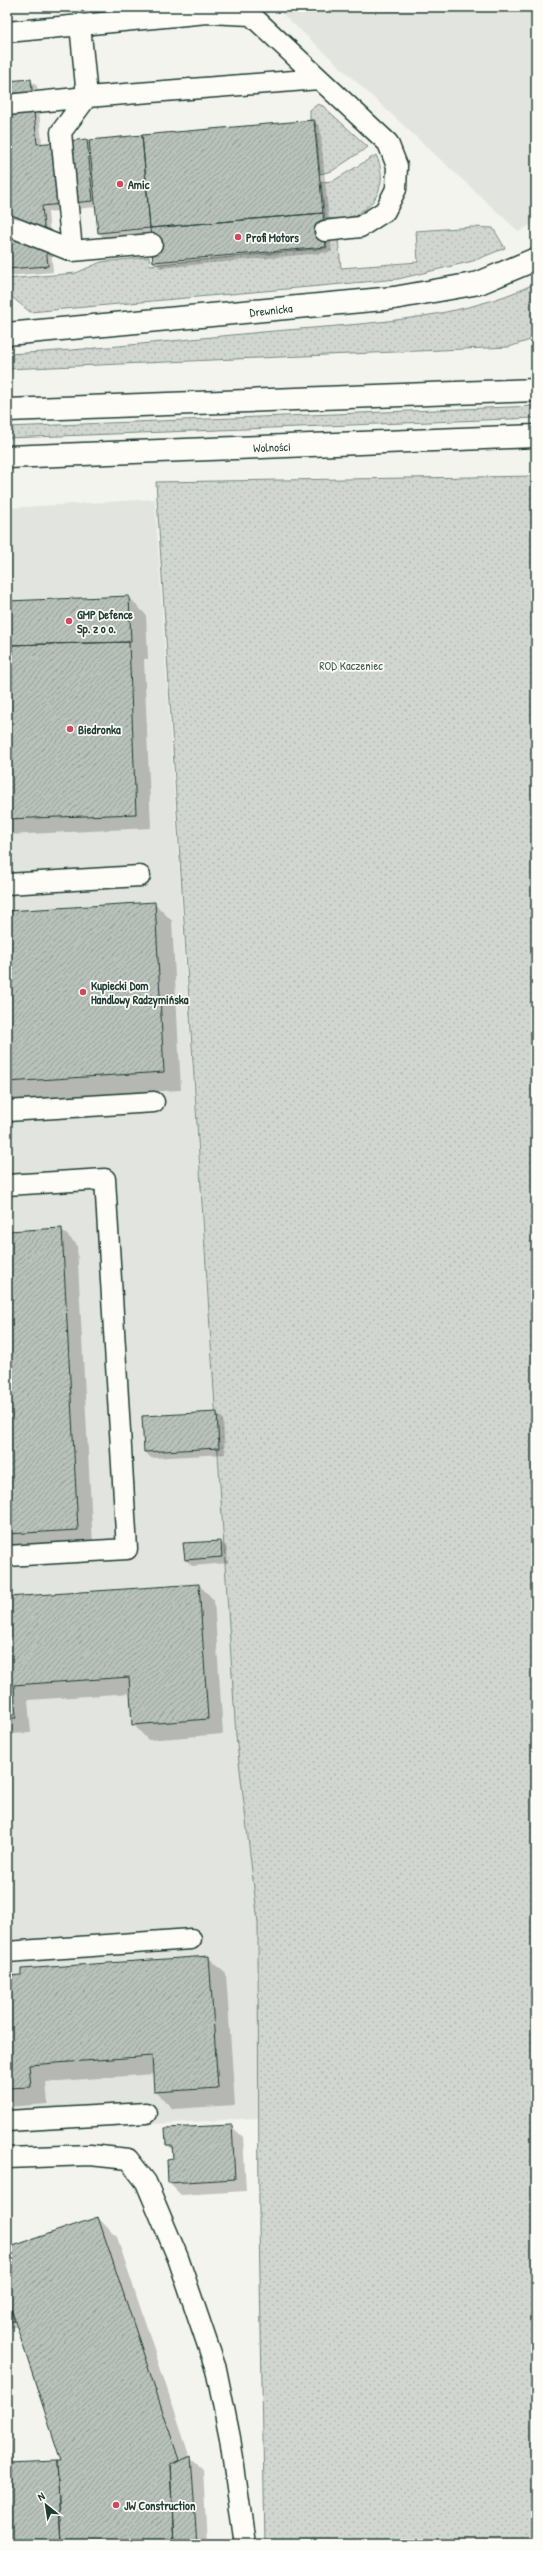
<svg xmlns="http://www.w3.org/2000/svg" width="543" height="2551" font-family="'Patrick Hand',sans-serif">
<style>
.built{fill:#e2e5df}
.grass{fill:url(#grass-dots);stroke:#788a82}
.shadow{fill:#0003}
.building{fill:url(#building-hatch);stroke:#1f3d34}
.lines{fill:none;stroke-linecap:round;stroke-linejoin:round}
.service-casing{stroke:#1f3d34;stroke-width:23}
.tertiary-casing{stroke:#1f3d34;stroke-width:25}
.service{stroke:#fdfcf7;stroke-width:20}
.tertiary{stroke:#fdfcf7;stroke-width:22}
.poi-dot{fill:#d1495b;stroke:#fdfcf7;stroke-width:1.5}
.labels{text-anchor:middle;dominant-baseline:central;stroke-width:3.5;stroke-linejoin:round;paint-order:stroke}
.poi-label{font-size:12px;font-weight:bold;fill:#1f3d34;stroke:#fdfcf7;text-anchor:start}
.street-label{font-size:12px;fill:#1f3d34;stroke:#fdfcf7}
.park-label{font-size:12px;fill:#435c53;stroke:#fdfcf7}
</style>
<defs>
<pattern id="grass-dots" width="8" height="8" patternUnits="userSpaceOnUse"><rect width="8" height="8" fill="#d1d6d1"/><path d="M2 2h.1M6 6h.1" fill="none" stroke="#b3b9b4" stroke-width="1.8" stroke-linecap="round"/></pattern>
<pattern id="building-hatch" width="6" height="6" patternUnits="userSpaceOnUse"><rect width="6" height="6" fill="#b9c1bb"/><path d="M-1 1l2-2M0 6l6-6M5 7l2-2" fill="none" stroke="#969e99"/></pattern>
</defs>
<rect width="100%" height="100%" fill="#f4f4ef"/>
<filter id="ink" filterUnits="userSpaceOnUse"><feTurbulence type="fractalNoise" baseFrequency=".025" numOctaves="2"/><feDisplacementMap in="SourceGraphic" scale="8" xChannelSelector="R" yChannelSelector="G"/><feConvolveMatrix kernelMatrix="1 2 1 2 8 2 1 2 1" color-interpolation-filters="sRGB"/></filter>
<g filter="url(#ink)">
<path class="built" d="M 275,7 L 536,7 L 536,222 L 519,232 Z
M 155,499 L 236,1736 L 258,1922 L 258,2118 L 7,2133 L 7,508 Z"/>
<path class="grass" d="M 318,104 L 323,106 L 368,147 L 332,171 L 320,174 L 315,120 L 310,120 L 310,110 Z
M 376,155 C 388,180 379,205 353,216 C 345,219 333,218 325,219 L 321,182 L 333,181 Z
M 473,227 L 493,228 L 505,248 L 473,261 L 398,279 L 30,312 L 7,293 L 7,279 L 76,273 L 101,262 L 149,257 L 150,265 L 327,248 L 326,240 L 338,239 L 341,268 L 418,262 L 416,231 Z
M 536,283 L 536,338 L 509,347 L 7,369 L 7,354 C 93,350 178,340 263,332 C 351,324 457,322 536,283 Z
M 536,406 L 536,418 L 7,438 L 7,427 Z
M 536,476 L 536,2544 L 265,2544 L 259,2224 L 258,1922 L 236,1736 L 156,482 Z"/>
<path class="shadow" d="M 30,80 L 37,86 L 42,144 L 87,140 L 90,143 L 314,121 L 320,127 L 332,252 L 160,268 L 154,261 L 151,234 L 105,239 L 99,233 L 96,207 L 48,212 L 53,272 L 7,276 L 7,82 Z
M 129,597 L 146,615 L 148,659 L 144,659 L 151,828 L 7,835 L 7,602 Z
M 154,903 L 172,921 L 181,1090 L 7,1100 L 7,912 Z
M 61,1229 L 77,1245 L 93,1545 L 7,1550 L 7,1232 Z
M 217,1413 L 223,1419 L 225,1454 L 151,1458 L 145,1452 Z
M 221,1542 L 227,1548 L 228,1563 L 192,1566 L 186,1560 Z
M 199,1585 L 214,1600 L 223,1734 L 148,1740 L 133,1724 L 131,1693 L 28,1700 L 31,1733 L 7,1734 L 7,1598 Z
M 208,1957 L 226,1974 L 235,2105 L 173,2109 L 155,2091 L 154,2074 L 46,2082 L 48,2104 L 7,2107 L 7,1977 Z
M 231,2126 L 243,2137 L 246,2191 L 181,2195 L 169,2183 L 174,2160 L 174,2151 L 167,2145 Z
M 98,2218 L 117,2237 L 190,2458 L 203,2469 L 207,2544 L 7,2544 L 7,2364 L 13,2466 L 63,2461 L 18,2327 L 7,2327 L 7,2249 Z"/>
<path class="building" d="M 31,79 L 37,144 L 87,139 L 93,201 L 42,206 L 48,266 L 7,269 L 7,81 Z
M 314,120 L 323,213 L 150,228 L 142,135 Z
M 142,135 L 150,228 L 98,233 L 89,140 Z
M 323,213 L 326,247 L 153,262 L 150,228 Z
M 129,596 L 131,642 L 7,645 L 7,601 Z
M 129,642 L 136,814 L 7,819 L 7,645 Z
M 155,902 L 164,1072 L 7,1082 L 7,911 Z
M 62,1228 L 78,1530 L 7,1534 L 7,1231 Z
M 217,1412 L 219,1448 L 144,1452 L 142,1416 Z
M 221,1541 L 222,1557 L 185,1560 L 183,1543 Z
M 199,1584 L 208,1719 L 132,1725 L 129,1677 L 14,1685 L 16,1718 L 7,1718 L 7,1597 Z
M 209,1956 L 218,2088 L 154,2092 L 152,2056 L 29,2065 L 31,2087 L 7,2088 L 7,1976 L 21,1975 L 21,1969 Z
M 232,2125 L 235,2179 L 168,2183 L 167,2160 L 173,2159 L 172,2145 L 166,2145 L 165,2128 Z
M 98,2217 L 179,2460 L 170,2465 L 174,2544 L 61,2544 L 57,2461 L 61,2461 L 7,2297 L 7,2248 Z
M 7,2297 L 15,2321 L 7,2321 Z
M 191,2456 L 197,2544 L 174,2544 L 170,2465 Z
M 57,2461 L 61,2544 L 7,2544 L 7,2463 Z"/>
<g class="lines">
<defs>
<path id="service" d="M 7,32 L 207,13 L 251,15 L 388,143 L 397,166 L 396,189 L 385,211 L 360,227 L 325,231
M 7,105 L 87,97 L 80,24
M 7,225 L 72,251 L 152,244
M 72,251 L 61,132 L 87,97 L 319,79
M 7,884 L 140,876
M 7,1111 L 154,1102
M 7,1185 L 105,1179 L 127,1549 L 7,1556
M 7,1952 L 191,1939
M 7,2121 L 146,2113
M 7,2158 L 90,2155 L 128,2159 L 146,2182 L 178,2258 L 216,2369 L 230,2438 L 245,2544"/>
<path id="tertiary" d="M 7,334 L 394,298 L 479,283 L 536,259
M 7,410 L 536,390
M 7,457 L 536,436"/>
</defs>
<use href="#service" class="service-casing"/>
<use href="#tertiary" class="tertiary-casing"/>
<use href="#service" class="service"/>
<use href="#tertiary" class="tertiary"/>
</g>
</g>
<g class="poi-dot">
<circle cx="120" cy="184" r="4"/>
<circle cx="238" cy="237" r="4"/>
<circle cx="69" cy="621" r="4"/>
<circle cx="70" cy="729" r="4"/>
<circle cx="83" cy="992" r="4"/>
<circle cx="116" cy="2505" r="4"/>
</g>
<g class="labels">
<g class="poi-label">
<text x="128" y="184">Amic</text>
<text x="246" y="237">Profi Motors</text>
<text x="77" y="614">GMP Defence<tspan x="77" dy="14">Sp. z o o.</tspan></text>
<text x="78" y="729">Biedronka</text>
<text x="91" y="985">Kupiecki Dom<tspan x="91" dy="14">Handlowy Radzymińska</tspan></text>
<text x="124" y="2505">JW Construction</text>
</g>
<g class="street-label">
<text transform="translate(271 310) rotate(-6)">Drewnicka</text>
<text transform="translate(272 447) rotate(-2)">Wolności</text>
</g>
<g class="park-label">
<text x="351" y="665">ROD Kaczeniec</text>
</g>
</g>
<rect width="543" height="2551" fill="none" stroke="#fdfcf7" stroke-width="24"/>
<rect x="12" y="12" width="519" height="2527" fill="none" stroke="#1f3d34" stroke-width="1.5" filter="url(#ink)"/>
<g transform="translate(46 2505) rotate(330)" stroke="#fdfcf7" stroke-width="3" paint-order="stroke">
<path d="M0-3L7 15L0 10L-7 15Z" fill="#1f3d34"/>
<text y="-6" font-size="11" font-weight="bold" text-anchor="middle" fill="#1f3d34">N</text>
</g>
</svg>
